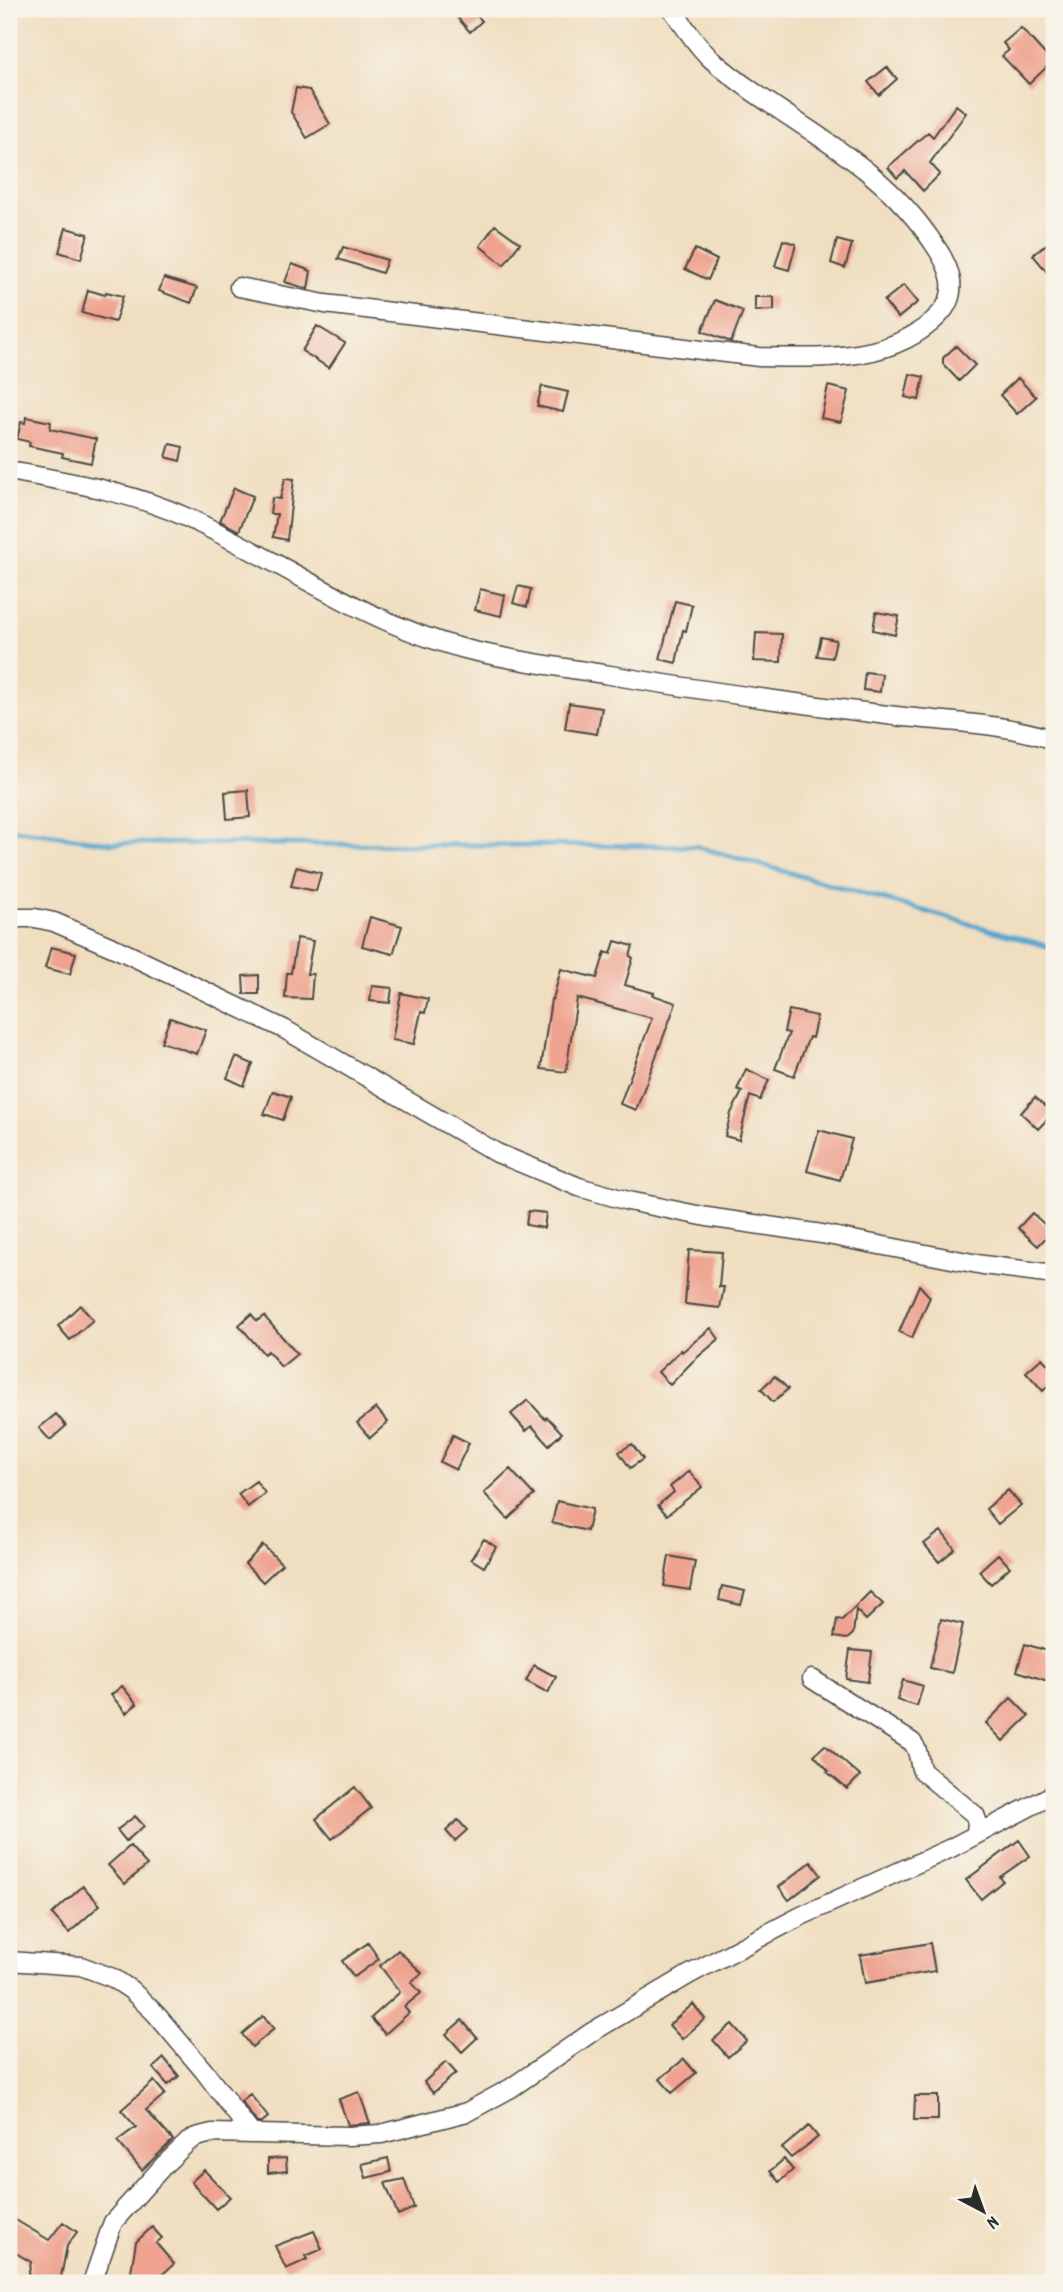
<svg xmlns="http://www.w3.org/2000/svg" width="1063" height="2292" font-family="Dekko,sans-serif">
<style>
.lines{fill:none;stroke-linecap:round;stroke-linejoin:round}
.stream{stroke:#53a5ce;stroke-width:5}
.building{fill:#eea28f}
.minor-casing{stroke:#494641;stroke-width:21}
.minor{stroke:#fff;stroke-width:18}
</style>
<rect width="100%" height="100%" fill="#f7f3e8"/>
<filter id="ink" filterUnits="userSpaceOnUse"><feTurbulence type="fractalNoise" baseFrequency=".0143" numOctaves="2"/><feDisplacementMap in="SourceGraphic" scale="14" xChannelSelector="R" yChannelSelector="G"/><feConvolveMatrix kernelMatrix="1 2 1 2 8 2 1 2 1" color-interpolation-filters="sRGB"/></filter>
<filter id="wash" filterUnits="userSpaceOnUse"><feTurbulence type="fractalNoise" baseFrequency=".00686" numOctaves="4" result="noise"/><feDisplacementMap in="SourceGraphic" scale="28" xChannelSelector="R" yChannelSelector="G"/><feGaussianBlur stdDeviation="1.57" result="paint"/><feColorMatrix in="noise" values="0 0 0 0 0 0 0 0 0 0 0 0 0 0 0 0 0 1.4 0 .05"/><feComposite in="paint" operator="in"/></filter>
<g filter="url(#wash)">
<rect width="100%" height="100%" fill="#f0dec0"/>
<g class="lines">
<path class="stream" d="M 9,829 L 111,843 L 695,846 L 1054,948"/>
</g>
<g id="blocks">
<path class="building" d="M 450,9 L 471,9 L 482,21 L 470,32 Z
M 1021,28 L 1052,62 L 1029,84 L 1002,56 L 1009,50 L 1003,43 Z
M 887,67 L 897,79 L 879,95 L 868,82 Z
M 296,88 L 309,90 L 330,124 L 307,138 L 291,112 Z
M 956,105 L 966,113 L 930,163 L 940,174 L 923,191 L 905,171 L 897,178 L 888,167 L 928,132 L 933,137 Z
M 495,225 L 520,243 L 504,265 L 480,246 Z
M 66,228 L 88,234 L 81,259 L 59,252 Z
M 1054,238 L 1054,266 L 1047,272 L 1033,255 Z
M 783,240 L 796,244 L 789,270 L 775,266 Z
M 837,240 L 852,244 L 845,268 L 831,263 Z
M 343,247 L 387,260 L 382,273 L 338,259 Z
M 695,249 L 717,260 L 708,280 L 685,269 Z
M 292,264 L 311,271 L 308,289 L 285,282 Z
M 164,278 L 197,288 L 191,303 L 159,291 Z
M 904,285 L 918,302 L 898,318 L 884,301 Z
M 88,290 L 105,295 L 106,292 L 123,296 L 115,322 L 82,313 Z
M 755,297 L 774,297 L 774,310 L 755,311 Z
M 715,300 L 743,311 L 731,342 L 702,331 Z
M 317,326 L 345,343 L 329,368 L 302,351 Z
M 956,346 L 975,365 L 959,381 L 943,364 L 943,358 Z
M 910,374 L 924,377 L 919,400 L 905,397 Z
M 1018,378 L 1036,397 L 1017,414 L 1000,395 Z
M 542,386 L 568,392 L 563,412 L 537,406 Z
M 828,386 L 849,391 L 841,422 L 821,418 Z
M 26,417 L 51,422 L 50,429 L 96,439 L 91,463 L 62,457 L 63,453 L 29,446 L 30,442 L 17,439 L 21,422 L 25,423 Z
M 170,444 L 183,447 L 180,461 L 166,457 Z
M 285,478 L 294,479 L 287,540 L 273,537 L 277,514 L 270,514 L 272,498 L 280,499 Z
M 234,488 L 253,496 L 239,531 L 220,521 Z
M 518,586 L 531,589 L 527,607 L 513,603 Z
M 480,589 L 505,595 L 501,616 L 475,610 Z
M 675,601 L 692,605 L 686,631 L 683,630 L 676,663 L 660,659 Z
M 876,612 L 899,616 L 895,635 L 873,630 Z
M 756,633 L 782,634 L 781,662 L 754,661 Z
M 821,637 L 836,640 L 832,658 L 817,656 Z
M 865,672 L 882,674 L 880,692 L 863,690 Z
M 569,703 L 602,708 L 597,734 L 565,729 Z
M 248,790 L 250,817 L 227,819 L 225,792 Z
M 296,867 L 321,873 L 316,891 L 291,886 Z
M 370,917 L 402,926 L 393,954 L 362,946 Z
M 297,938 L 313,941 L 307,974 L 313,974 L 311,999 L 285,998 L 287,973 L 291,973 Z
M 615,941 L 633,946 L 630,956 L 633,958 L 625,985 L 654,993 L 653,995 L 676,1003 L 636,1110 L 620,1104 L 652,1018 L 577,998 L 566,1072 L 541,1069 L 551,999 L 553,999 L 561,969 L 597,978 L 605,952 L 611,954 Z
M 51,947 L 76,953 L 70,974 L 45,968 Z
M 259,975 L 259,994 L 244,994 L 243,976 Z
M 372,986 L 392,988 L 390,1003 L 370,1001 Z
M 401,993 L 428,999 L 425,1013 L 421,1012 L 414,1044 L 392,1040 Z
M 789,1010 L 817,1016 L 812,1038 L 809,1037 L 794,1076 L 775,1069 L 789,1033 L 784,1032 Z
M 170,1018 L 206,1030 L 197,1054 L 161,1042 Z
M 236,1057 L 253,1064 L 244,1086 L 227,1078 Z
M 746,1069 L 769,1080 L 760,1100 L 750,1096 L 739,1140 L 725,1136 L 731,1113 L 742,1092 L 737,1090 Z
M 273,1091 L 291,1097 L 283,1120 L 264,1114 Z
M 1035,1097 L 1053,1113 L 1038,1129 L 1021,1113 Z
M 819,1130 L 852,1139 L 840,1180 L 807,1171 Z
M 528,1211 L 546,1213 L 544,1228 L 526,1225 Z
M 1032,1213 L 1052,1231 L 1038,1246 L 1018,1228 Z
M 689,1250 L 722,1252 L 719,1287 L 724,1287 L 720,1308 L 685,1304 Z
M 919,1285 L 930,1297 L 912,1338 L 899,1332 Z
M 80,1305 L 93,1320 L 70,1340 L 58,1326 Z
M 251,1314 L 257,1321 L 264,1316 L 297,1354 L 281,1367 L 268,1351 L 264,1354 L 239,1325 Z
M 711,1328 L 719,1339 L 692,1362 L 670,1385 L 658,1372 L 681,1350 L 682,1352 Z
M 1042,1358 L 1054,1371 L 1054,1380 L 1043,1391 L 1026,1372 Z
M 775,1376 L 788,1389 L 773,1402 L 761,1389 Z
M 528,1400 L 545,1419 L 547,1417 L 562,1433 L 549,1445 L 532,1426 L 526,1431 L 511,1414 Z
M 376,1408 L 388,1422 L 370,1438 L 357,1423 Z
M 56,1414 L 66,1426 L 50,1440 L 39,1428 Z
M 453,1435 L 469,1443 L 456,1470 L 440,1462 Z
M 632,1444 L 643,1459 L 630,1468 L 619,1452 Z
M 510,1469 L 534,1495 L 508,1519 L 484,1493 Z
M 689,1471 L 702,1487 L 667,1515 L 658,1505 L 674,1492 L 670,1487 Z
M 256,1481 L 265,1493 L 248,1507 L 238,1494 Z
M 1008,1490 L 1021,1505 L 998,1524 L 986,1509 Z
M 557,1501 L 592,1509 L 587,1531 L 552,1523 Z
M 941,1531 L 955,1549 L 939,1562 L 924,1544 Z
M 484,1539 L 496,1547 L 484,1567 L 471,1559 Z
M 263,1545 L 282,1564 L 263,1582 L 245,1564 Z
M 998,1554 L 1010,1567 L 991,1584 L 979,1571 Z
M 669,1556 L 695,1561 L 690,1590 L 664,1586 Z
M 722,1586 L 745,1591 L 741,1605 L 719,1600 Z
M 870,1592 L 883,1604 L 866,1620 L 856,1610 L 853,1634 L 847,1639 L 834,1637 L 837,1619 L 842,1620 Z
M 941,1619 L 963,1624 L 952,1673 L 930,1668 Z
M 1025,1644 L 1054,1653 L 1054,1671 L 1051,1682 L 1017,1671 Z
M 850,1650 L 872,1652 L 868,1682 L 846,1679 Z
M 534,1665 L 556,1677 L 548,1693 L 526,1681 Z
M 903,1680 L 923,1686 L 917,1706 L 897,1700 Z
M 122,1686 L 137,1704 L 126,1713 L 111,1695 Z
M 1011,1698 L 1029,1716 L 1003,1741 L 986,1723 Z
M 825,1745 L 860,1776 L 847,1789 L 827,1772 L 829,1771 L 814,1755 Z
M 355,1787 L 371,1808 L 332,1839 L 316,1819 Z
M 135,1816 L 144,1826 L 126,1841 L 117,1830 Z
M 458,1820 L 467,1830 L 455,1841 L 446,1831 Z
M 1019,1840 L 1030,1856 L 1000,1877 L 1003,1881 L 981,1899 L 966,1880 Z
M 130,1846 L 147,1865 L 125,1884 L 108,1865 Z
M 811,1862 L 821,1875 L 789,1900 L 779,1887 Z
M 83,1886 L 100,1905 L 69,1933 L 52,1914 Z
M 368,1943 L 379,1959 L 354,1977 L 342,1961 Z
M 930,1943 L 935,1971 L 865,1983 L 860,1955 Z
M 398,1950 L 422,1973 L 411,1982 L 421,1993 L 404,2007 L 409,2013 L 385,2034 L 371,2018 L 400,1992 L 380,1966 Z
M 693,2004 L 705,2019 L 682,2039 L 669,2025 Z
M 263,2016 L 274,2029 L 252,2047 L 242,2034 Z
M 462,2020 L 477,2038 L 462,2052 L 446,2034 Z
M 732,2024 L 747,2041 L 728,2057 L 713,2040 Z
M 164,2058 L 179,2076 L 168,2085 L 153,2068 Z
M 684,2059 L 696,2073 L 672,2093 L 660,2079 Z
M 446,2062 L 456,2073 L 433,2093 L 424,2082 Z
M 154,2081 L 165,2094 L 146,2110 L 173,2140 L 142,2170 L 117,2141 L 136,2127 L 121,2110 Z
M 359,2092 L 370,2123 L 348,2125 L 339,2099 Z
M 250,2094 L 268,2117 L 261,2123 L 257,2123 L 241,2101 Z
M 915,2096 L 938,2096 L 938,2120 L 914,2120 Z
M 809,2126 L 818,2137 L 791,2158 L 782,2148 Z
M 286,2158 L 287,2171 L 268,2173 L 268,2159 Z
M 388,2158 L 391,2172 L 366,2178 L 362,2164 Z
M 784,2159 L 793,2170 L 779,2182 L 770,2171 Z
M 204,2170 L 230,2197 L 216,2209 L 191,2182 Z
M 404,2179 L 414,2208 L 398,2215 L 385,2183 Z
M 9,2216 L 49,2240 L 63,2222 L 77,2232 L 67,2246 L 60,2282 L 28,2277 L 31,2262 L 9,2249 Z
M 152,2227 L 162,2238 L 156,2243 L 174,2264 L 153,2283 L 129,2283 L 136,2242 Z
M 314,2231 L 322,2249 L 306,2256 L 308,2259 L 286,2269 L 275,2246 Z"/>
</g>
</g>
<g filter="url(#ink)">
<use href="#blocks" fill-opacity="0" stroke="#494641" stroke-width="2"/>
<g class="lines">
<defs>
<path id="minor" d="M 239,287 L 325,304 L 759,357 C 820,358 893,363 939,315 C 961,292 950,267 934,244 C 875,155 787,125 711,59 C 696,45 684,26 672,9
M 9,471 C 69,482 132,492 188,518 C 281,561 365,623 465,649 C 513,661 562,667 610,675 C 702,691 794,703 887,715 C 942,722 1001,722 1054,740
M 9,918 L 35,918 L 54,922 L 119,950 L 284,1029 L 497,1153 L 579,1187 L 628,1201 L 707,1217 L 822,1234 L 983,1265 L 1054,1274
M 812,1679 L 912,1742 C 920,1751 918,1762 922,1771 L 975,1815 L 977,1820 L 976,1834
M 9,1961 L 81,1966 L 113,1978 L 131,1990 L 155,2013 L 204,2071 L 251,2133
M 92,2283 L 113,2222 L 164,2165 L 188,2142 L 196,2137 L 212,2133 L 349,2136 L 381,2134 L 467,2112 L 511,2088 L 592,2032 L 690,1974 L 801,1916 L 951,1848 L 1054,1794"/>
</defs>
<use href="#minor" class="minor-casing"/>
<use href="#minor" class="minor"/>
</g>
</g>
<rect width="1063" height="2292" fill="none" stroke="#f7f3e8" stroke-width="35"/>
<g transform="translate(983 2211) rotate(139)" stroke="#f7f3e8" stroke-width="5" paint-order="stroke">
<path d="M0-5L12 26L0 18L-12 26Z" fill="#2b2b2b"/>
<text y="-10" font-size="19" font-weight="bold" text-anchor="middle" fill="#2b2b2b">N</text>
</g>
</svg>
